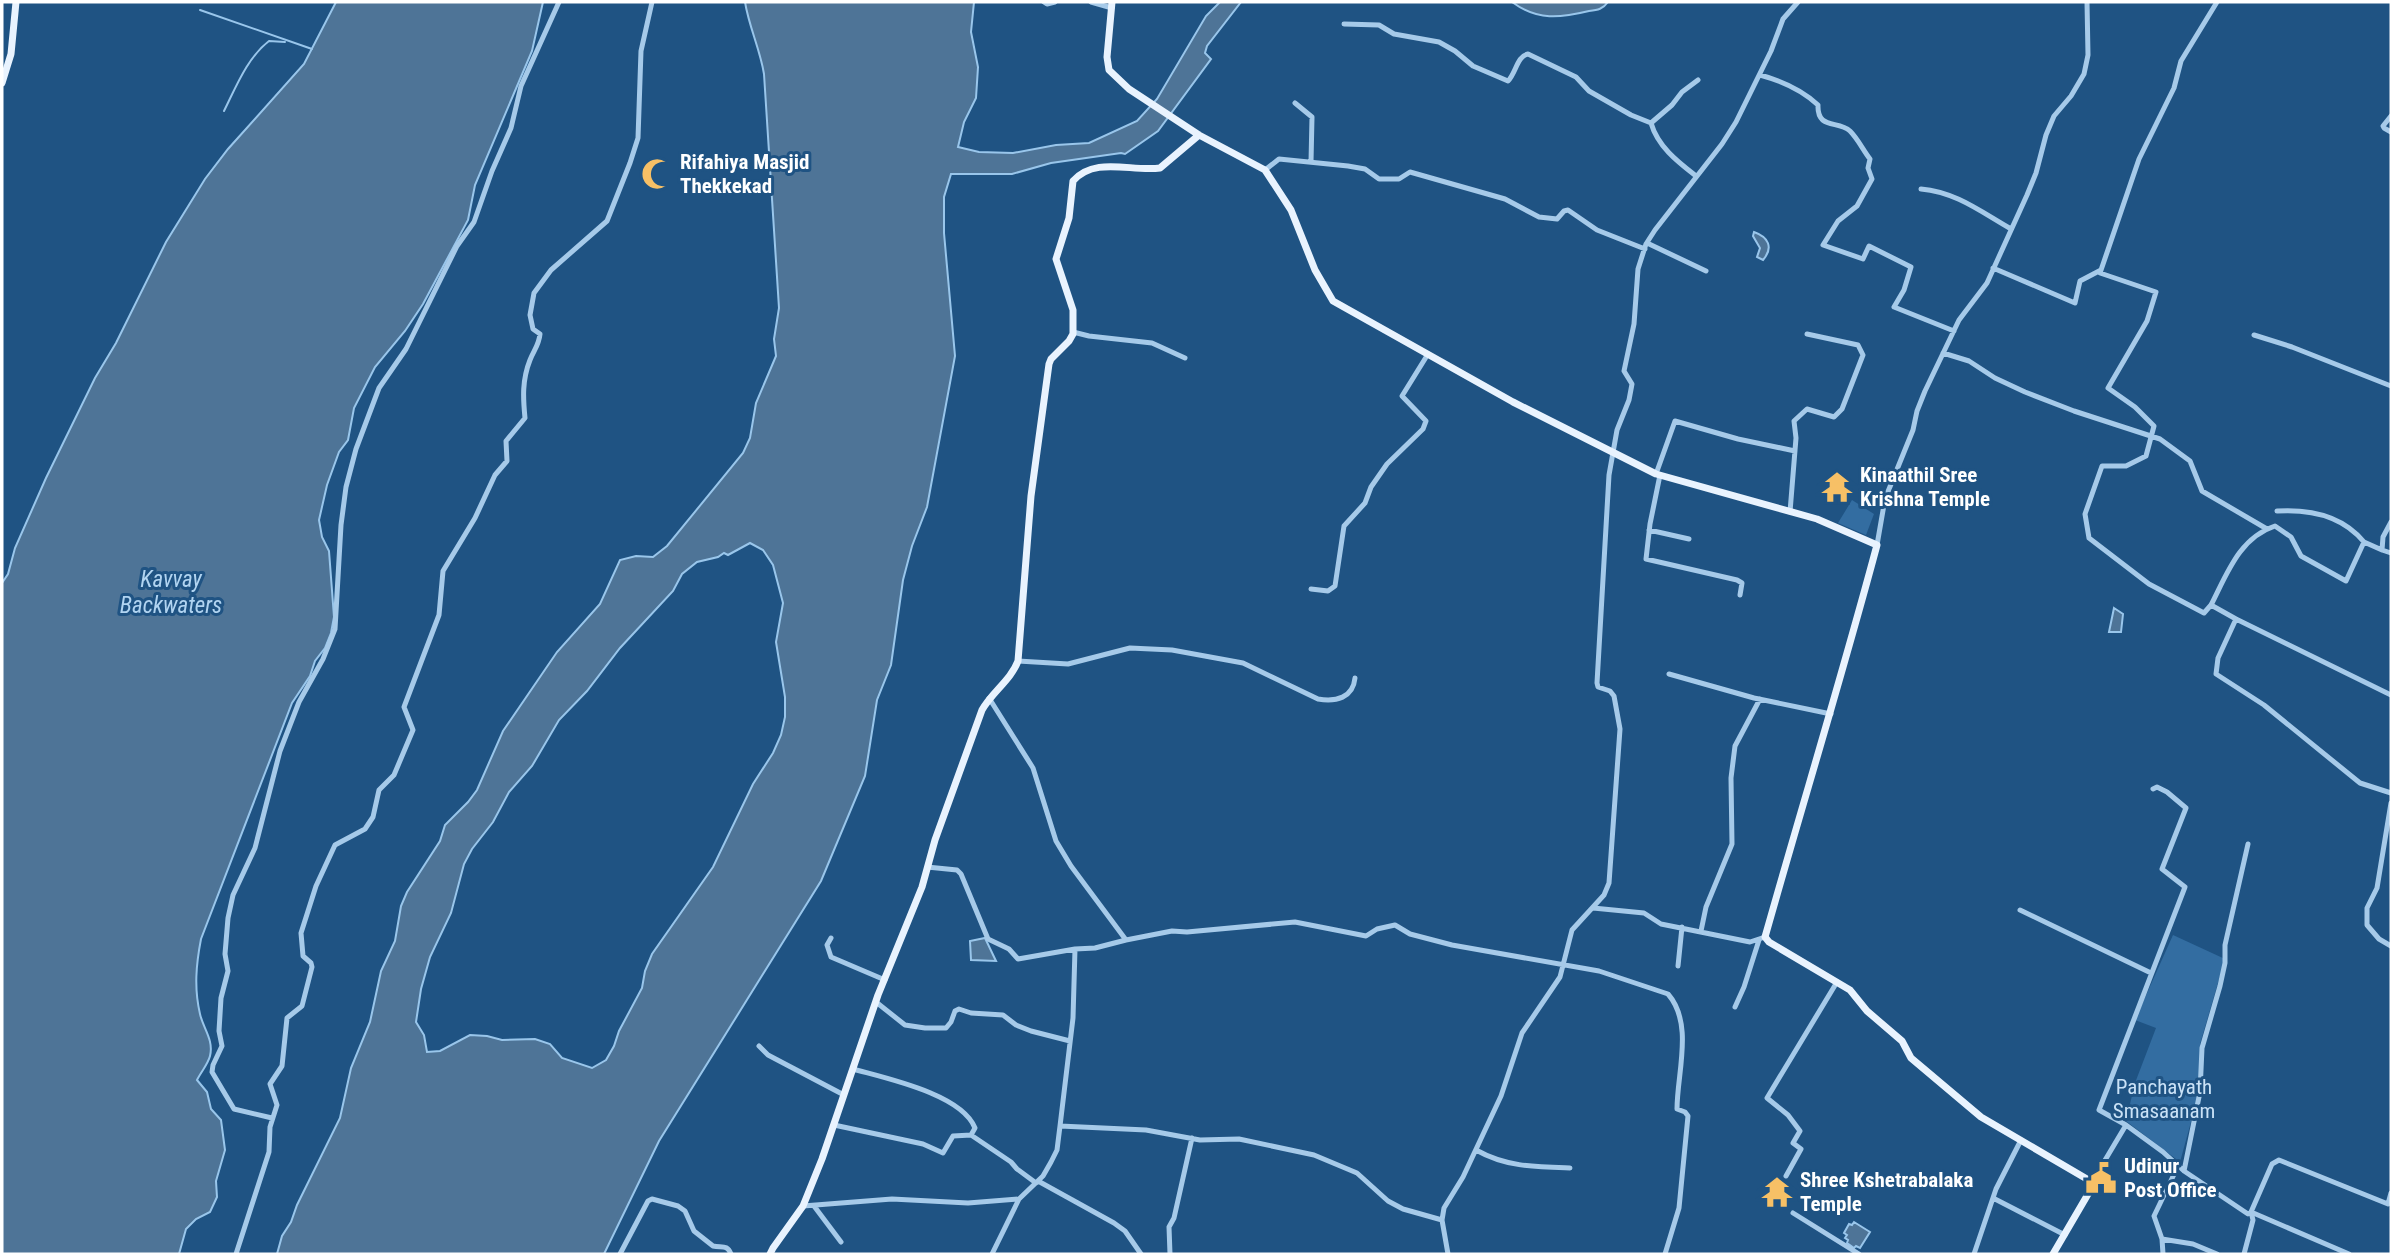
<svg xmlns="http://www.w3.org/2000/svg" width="2393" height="1256" font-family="'Roboto Condensed',sans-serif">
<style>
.green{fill:#336da1}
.water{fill:#4e7497;stroke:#99c6eb;stroke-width:2;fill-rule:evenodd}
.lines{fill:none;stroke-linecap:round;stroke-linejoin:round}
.stream{stroke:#99c6eb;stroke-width:2}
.minor{stroke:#a6cae9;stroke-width:5}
.major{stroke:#e9f3fe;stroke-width:7}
.labels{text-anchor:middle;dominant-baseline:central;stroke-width:6;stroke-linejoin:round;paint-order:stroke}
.poi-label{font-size:21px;font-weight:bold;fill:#fff;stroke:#1f5383;text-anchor:start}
.park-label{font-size:21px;fill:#cae2f7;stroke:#1f5383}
.water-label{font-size:23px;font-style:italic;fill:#b1d4f1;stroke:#1f5383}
</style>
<rect width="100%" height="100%" fill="#1f5383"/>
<path class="green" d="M 1852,500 L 1874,514 L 1866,535 L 1838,523 Z
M 2173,935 L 2225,959 L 2200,1044 L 2200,1089 L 2180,1162 L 2126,1121 L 2135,1083 L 2156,1028 L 2135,1020 Z"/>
<path class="water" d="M 336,2 L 543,2 L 532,51 L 475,185 L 468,220 L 423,304 L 405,331 L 375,367 L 354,408 L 348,440 L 339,452 L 327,485 L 319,520 L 322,537 L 329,551 L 334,617 L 331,633 L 325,648 L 315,661 L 310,676 L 292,703 L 201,939 C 196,965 194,988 200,1014 C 203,1028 214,1040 210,1056 C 208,1064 201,1072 197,1080 L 207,1092 L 211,1109 L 221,1120 L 225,1150 L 216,1181 L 217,1197 L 210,1212 L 196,1219 L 186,1229 L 179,1254 L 2,1254 L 2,583 L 8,574 L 15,548 L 46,478 L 95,378 L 116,343 L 166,242 L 205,179 L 228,149 L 304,64 Z
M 745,2 L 974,2 L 971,32 L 978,67 L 976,98 L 964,122 L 958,147 L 979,152 L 1013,153 L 1056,145 L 1089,143 L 1137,121 L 1157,99 L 1206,16 L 1220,2 L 1241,2 L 1207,46 L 1205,53 L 1211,59 L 1158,131 L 1125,154 L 1121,153 L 1051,163 L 1012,174 L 951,174 L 944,197 L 944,233 L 955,356 L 927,507 L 912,546 L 903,580 L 891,665 L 877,700 L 865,776 L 821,881 L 659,1141 L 604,1254 L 277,1254 L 282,1236 L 291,1222 L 297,1205 L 340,1118 L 351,1068 L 370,1022 L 381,971 L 395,941 L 401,906 L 407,892 L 440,841 L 445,825 L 468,802 L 477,790 L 503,731 L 557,652 L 600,604 L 620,560 L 636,556 L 653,557 L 667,546 L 743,453 L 750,438 L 756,403 L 776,356 L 774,339 L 779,308 L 764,74 C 760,49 749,27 745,2 ZM 750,543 L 763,550 L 773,565 L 783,603 L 776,642 L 785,697 L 785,717 L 781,735 L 773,753 L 753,784 L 713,867 L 652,954 L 645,971 L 642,988 L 619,1031 L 614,1046 L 606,1060 L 592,1068 L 562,1058 L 550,1044 L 535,1039 L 502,1040 L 487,1036 L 470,1035 L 440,1051 L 427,1052 L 424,1035 L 416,1022 L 421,989 L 430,957 L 451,913 L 464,864 L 472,849 L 493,822 L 509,792 L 532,766 L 559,720 L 587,691 L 620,648 L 673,591 L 682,574 L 697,562 L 718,557 L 724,553 L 728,555 Z
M 1512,2 L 1608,2 C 1603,9 1598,10 1589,11 C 1560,18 1538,21 1512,2 Z
M 1754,232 C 1768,237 1774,247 1763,260 L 1757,257 L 1760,248 L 1753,236 Z
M 2114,608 L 2123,614 L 2121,632 L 2109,632 Z
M 985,938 L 996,961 L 971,960 L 970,941 Z
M 1854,1222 L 1870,1232 L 1860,1248 L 1856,1246 L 1854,1248 L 1847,1243 L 1848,1240 L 1845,1238 L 1847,1235 L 1844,1233 L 1849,1224 L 1852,1225 Z"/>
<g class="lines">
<path class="stream" d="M 200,10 L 312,49
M 224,111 C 236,87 247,58 269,41 L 285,42"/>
<path class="minor" d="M 1044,2 L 1047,4 L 1055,2
M 1091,2 L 1112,8
M 1344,24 L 1379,25 L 1394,34 L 1439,42 L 1455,51 L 1473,66 L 1508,81 C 1516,73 1517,56 1528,54 L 1576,77 L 1589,91 L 1631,115 L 1651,123
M 1760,75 C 1782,81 1801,89 1818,105 C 1817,130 1838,120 1850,131 C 1858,139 1863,150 1870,159 L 1868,168 L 1872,179 L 1857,206 L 1838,221 L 1823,245 L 1863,259 L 1869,246 L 1911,267 L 1904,290 L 1894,307 L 1954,331
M 1295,103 L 1312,117 L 1311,162
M 2391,116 L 2383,126 L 2384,128 L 2391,132
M 1265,170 L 1279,159 L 1348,166 L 1365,169 L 1379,179 L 1399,179 L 1410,172 L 1505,199 L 1539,217 L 1557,219 L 1564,211 L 1568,210 L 1597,230 L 1645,249
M 1696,176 C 1678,162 1658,147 1651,123 L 1672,105 L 1682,92 L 1698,80
M 1921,189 C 1956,192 1981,212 2011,229
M 1647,243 L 1706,271
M 1993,268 L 2075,303 L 2080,281 L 2101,270
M 1073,332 L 1089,336 L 1152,343 L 1185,358
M 2254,335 L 2292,347 L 2391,386
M 1943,353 L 1969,361 L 1995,378 L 2025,392 L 2074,411 L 2160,439 L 2190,461 L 2202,491 L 2267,529
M 1656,474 L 1675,421 L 1738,439 L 1795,451
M 1660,475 L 1650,524 L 1646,559 L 1737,580 L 1742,583 L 1740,595
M 2277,511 C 2310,509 2342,515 2364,542
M 1790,512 L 1796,438 L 1794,421 L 1807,409 L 1834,417 L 1842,409 L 1863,355 L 1858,345 L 1807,334
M 2391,522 L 2383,537 L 2382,550 L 2391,553
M 1649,530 L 1689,539
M 1877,545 L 1885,499 L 1913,430 L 1917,411 L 1925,391 L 1959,320 L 1987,283 L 2027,195 L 2036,173 L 2046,135 L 2054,116 L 2071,96 L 2084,74 L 2088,55 L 2087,2
M 2382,550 L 2364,542 L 2346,581 L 2301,556 L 2291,537 L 2275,526 C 2239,538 2227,574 2211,605 L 2236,619 L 2218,658 L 2216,674 L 2264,705 L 2360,783 L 2391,793
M 1311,589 L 1328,591 L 1335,586 L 1344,526 L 1365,503 L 1371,487 L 1387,464 L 1423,429 L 1426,421 L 1402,396 L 1428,354
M 2211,605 L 2204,613 L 2149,584 L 2089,538 L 2085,514 L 2102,466 L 2126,466 L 2146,456 L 2154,426 L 2135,407 L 2108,388 L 2147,321 L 2156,292 L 2100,273 L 2139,159 L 2174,88 L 2181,61 L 2217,2
M 2236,619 L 2391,695
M 1018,661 L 1068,664 L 1130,648 L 1172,650 L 1243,663 L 1318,699 C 1336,702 1353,698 1355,678
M 1669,674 L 1754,698 L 1831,714
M 989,698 L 1033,768 L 1056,841 L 1071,866 L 1126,940 L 1095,948 L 1075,949 L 1073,1018 L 1060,1126
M 2391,803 L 2377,888 L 2367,908 L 2367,925 L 2379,939 L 2391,946
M 927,867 L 957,870 L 961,874 L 988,939 L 1009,949 L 1018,959 L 1075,949
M 1593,908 L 1644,913 L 1661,924 L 1750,942 L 1765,937
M 2020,910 L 2151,973
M 1701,931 L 1706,907 L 1732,844 L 1731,778 L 1735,746 L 1760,699
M 831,938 L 827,945 L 831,957 L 885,980
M 1126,940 L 1172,931 L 1187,932 L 1295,922 L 1366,936 L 1377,929 L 1395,925 L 1410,934 L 1452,945 L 1599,971 L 1668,994 C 1694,1024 1677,1073 1677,1109 L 1685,1112 L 1688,1116 L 1679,1208 L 1665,1254
M 1678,966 L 1682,927
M 876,1002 L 905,1025 L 925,1028 L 946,1028 L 951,1022 L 955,1011 L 959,1009 L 971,1013 L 1003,1015 L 1016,1025 L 1031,1031 L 1070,1041
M 1735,1007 L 1744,987 L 1759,940
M 759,1046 L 768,1055 L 844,1095
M 272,1118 L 234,1109 L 212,1072 L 213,1065 L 222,1046 L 219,1031 L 221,998 L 228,971 L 225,954 L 228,918 L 233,895 L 255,848 L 280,751 L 299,702 L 323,659 L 335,629 L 341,525 L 346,487 L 356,449 L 379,388 L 406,349 L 457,246 L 474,222 L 492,171 L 511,128 L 521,86 L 559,2
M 834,1125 L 923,1144 L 943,1153 L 953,1136 L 971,1135 L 975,1128 C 962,1094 885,1078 853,1069
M 2126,1125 L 2099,1110 L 2185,887 L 2162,869 L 2186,808 L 2167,792 L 2157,787 L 2153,789
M 971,1135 L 1011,1162 L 1017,1169 L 1036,1183
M 1476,1150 C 1506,1167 1536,1167 1570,1168
M 2184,1171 L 2200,1092 L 2202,1048 L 2220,986 L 2225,963 L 2225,945 L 2248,844
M 1786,1176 L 1801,1149 L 1793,1143 L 1800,1131 L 1788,1115 L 1767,1098 L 1837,982
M 1038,1181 L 1114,1223 L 1125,1231 L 1141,1254
M 2092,1182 L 2126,1125 L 2163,1152 L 2184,1171 L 2248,1214 L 2251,1212 L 2272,1164 L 2279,1160 L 2388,1204 L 2391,1193
M 1993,1198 L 2065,1235
M 803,1206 L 892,1199 L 968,1203 L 1019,1199 L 1043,1176 L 1051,1162 L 1057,1150 L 1060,1126 L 1146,1130 L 1200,1140 L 1239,1139 L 1314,1155 L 1357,1173 L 1388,1201 L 1403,1209 L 1442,1220
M 814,1206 L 841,1242
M 2251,1212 L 2349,1254
M 1793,1213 L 1859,1254
M 2162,1239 L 2193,1244 L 2217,1254
M 236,1254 L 269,1152 L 270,1127 L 277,1105 L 270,1084 L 282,1066 L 287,1018 L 302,1006 L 312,967 L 311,963 L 303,956 L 301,933 L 316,886 L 335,845 L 365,829 L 373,817 L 379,790 L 394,775 L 413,730 L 404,707 L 439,615 L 443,571 L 475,518 L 495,475 L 507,461 L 506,441 L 525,418 C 523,398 522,380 530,360 C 534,350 539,345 540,334 L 533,329 L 530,315 L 534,293 L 551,270 L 607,221 L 630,163 L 638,138 L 641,51 L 652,2
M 620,1254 L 648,1201 L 652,1199 L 678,1206 L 685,1211 L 694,1231 L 713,1246 C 722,1248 727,1244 731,1254
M 992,1254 L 1019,1199
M 1170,1254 L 1169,1227 L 1174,1218 L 1192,1138
M 1448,1254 L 1442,1220 L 1444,1208 L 1463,1177 L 1501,1096 L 1522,1033 L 1560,977 L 1572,930 L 1604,895 L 1609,883 L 1620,729 L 1614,696 L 1610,691 L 1598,687 L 1597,683 L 1609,475 L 1617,430 L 1629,400 L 1632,384 L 1624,371 L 1634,324 L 1638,269 L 1646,244 L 1655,230 L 1722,144 L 1736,122 L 1771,51 L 1783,19 L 1798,2
M 1974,1254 L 1996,1189 L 2021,1140
M 2163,1254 L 2162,1239 L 2154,1216 L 2178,1166
M 2244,1254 L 2253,1220 L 2251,1212"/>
<path class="major" d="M 1112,2 L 1107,57 L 1109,70 L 1129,89 L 1199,135 L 1265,170 L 1291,210 L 1315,270 L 1333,301 L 1513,402 L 1656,474 L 1817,519 L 1877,545 C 1842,676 1802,806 1765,937 L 1769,942 L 1850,990 L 1867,1011 L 1902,1041 L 1911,1058 L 1981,1117 L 2092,1182 L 2091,1189 L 2053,1254
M 2,83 L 11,54 L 16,2
M 770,1254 L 773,1248 L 803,1206 L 822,1159 L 878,995 L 922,887 L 935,840 L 982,710 C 992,692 1011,680 1018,661 L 1031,496 L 1049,364 L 1051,359 L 1069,341 L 1073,334 L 1073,310 L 1056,259 L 1069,218 L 1073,181 C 1095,156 1131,172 1160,168 L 1199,135"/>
</g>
<defs>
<symbol id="mosque-bare" viewBox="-9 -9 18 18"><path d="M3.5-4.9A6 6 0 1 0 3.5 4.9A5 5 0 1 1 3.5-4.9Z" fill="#f7c066" stroke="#1f5383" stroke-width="2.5" paint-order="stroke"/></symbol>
<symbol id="temple-bare" viewBox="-9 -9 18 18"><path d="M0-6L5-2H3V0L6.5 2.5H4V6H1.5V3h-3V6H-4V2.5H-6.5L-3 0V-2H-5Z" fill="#f7c066" stroke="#1f5383" stroke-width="2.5" paint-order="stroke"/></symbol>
<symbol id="civic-bare" viewBox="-9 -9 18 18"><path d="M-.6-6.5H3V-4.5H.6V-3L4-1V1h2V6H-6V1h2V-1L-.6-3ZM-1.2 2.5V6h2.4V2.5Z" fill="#f7c066" stroke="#1f5383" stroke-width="2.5" paint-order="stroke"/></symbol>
</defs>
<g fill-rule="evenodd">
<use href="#mosque-bare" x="635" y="152" width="44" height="44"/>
<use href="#temple-bare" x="1815" y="465" width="44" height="44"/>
<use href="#civic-bare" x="2079" y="1156" width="44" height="44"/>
<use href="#temple-bare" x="1755" y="1170" width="44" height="44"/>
</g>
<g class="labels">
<g class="poi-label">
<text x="680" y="162">Rifahiya Masjid<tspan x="680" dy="24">Thekkekad</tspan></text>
<text x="1860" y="475">Kinaathil Sree<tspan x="1860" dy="24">Krishna Temple</tspan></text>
<text x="2124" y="1166">Udinur<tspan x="2124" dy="24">Post Office</tspan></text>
<text x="1800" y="1180">Shree Kshetrabalaka<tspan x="1800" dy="24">Temple</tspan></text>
</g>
<g class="park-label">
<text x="2164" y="1087">Panchayath<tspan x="2164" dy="24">Smasaanam</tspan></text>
</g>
<g class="water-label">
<text x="171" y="579">Kavvay<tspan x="171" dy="26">Backwaters</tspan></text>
</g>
</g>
<rect width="2393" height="1256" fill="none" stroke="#ffffff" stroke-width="7"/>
</svg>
